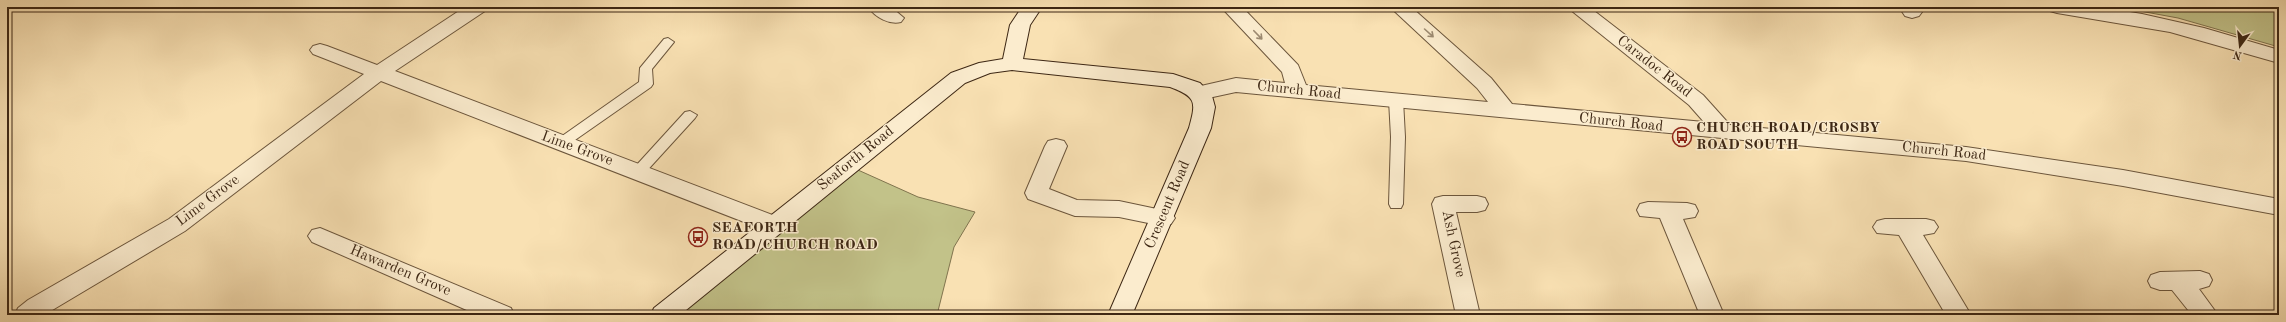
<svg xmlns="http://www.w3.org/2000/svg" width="2286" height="322" font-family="'Old Standard TT',serif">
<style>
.green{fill:#c2c289;stroke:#80744e}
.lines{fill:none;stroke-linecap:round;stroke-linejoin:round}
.lane-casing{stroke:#6c563c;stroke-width:2}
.street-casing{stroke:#6c563c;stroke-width:2}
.secondary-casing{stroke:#3d2714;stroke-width:2}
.lane{fill:#fbecce;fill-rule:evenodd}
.street{fill:#fbecce;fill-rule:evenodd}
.secondary{fill:#fbecce;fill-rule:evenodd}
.oneway{stroke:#9c8a71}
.labels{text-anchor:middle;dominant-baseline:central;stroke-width:3;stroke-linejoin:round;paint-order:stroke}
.street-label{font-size:15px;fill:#3d2714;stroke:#fbecce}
.poi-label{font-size:15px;font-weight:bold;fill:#3d2714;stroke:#fbecce;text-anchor:start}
</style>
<rect width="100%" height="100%" fill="#f9e1b3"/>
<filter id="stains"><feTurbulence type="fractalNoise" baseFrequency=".005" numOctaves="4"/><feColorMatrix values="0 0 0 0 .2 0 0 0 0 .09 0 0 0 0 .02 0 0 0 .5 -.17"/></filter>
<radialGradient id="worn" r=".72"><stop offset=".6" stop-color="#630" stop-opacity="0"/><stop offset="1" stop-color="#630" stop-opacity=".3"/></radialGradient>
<path class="green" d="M 2118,7 L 2279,7 L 2279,47 L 2178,18 Z
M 858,170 L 918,197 L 975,212 L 954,247 L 937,315 L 678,315 Z"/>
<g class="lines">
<defs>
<path id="lane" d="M 668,38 L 674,42 L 652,69 L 653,84 L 651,87 L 565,147 L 555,147 L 553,144 L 555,141 L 639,82 L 640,68 L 664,39 Z
M 1396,96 L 1403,100 L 1405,137 L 1403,204 L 1401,208 L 1391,208 L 1389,204 L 1391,137 L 1389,100 Z
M 690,111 L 697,115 L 695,118 L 643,175 L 633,175 L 631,172 L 633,169 L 685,112 Z"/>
<path id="street" d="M 465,7 L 488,7 L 485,11 L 395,71 L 783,219 L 787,225 L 783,231 L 775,233 L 767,231 L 381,81 L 185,231 L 44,315 L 15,315 L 18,308 L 28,300 L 169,219 L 364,74 L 313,54 L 310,50 L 313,46 L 320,44 L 327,46 L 377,65 Z
M 868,7 L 891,7 L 904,18 L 901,22 C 889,25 875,17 868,7 Z
M 1221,7 L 1242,7 L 1298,65 L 1306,85 L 1488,102 L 1477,88 L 1390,7 L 1411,7 L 1491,78 L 1512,104 L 1704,122 L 1689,105 L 1567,7 L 1589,7 L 1703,95 L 1730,125 L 1966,147 L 2123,170 L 2279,199 L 2279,215 L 2123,186 L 1966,161 L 1236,92 L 1199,100 L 1192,98 L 1189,93 L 1192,88 L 1236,78 L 1285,83 L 1282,72 Z
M 1899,7 L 1919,7 L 1922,12 L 1919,16 L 1912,18 L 1905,16 Z
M 2047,7 L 2099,7 L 2142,14 L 2204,28 L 2279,50 L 2279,63 L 2170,32 L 2057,13 L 2050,11 Z
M 1056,139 L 1064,141 L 1067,146 L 1049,189 L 1077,200 L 1119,201 L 1171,212 L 1175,218 L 1171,224 L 1163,226 L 1119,217 L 1075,216 L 1028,199 L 1025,193 L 1045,146 L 1048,141 Z
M 1443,196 L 1477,196 L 1485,198 L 1488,204 L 1485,210 L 1477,212 L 1456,212 L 1480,315 L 1456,315 L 1432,204 L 1435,198 Z
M 1648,202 L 1687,203 L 1695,205 L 1698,211 L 1695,217 L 1683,219 L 1724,315 L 1700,315 L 1660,218 L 1640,216 L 1637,210 L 1640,204 Z
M 1885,219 L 1926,219 L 1934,221 L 1938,227 L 1934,233 L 1923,235 L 1971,315 L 1946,315 L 1899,235 L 1877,233 L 1873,227 L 1877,221 Z
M 320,228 L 511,308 L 514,315 L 478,315 L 312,242 L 308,236 L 312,230 Z
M 2200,271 L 2209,274 L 2212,280 L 2209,286 L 2199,289 L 2218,315 L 2192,315 L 2172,290 L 2160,290 L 2151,287 L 2148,281 L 2151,275 L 2160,272 Z"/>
<path id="secondary" d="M 1022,7 L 1042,7 L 1030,25 L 1023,59 L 1173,74 L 1200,83 L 1212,96 L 1215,107 L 1211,128 L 1132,315 L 1108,315 L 1189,128 C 1196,102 1197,97 1170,87 L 1012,70 L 990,73 L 965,83 L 680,315 L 651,315 L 654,308 L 951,73 L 979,63 L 1003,59 L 1010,25 Z"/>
</defs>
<use href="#lane" class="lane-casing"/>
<use href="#street" class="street-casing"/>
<use href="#secondary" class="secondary-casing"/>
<use href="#lane" class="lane"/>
<use href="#street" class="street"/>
<use href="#secondary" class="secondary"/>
</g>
<defs><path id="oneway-shaft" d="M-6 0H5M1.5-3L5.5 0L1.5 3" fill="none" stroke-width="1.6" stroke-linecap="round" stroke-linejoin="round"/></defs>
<g class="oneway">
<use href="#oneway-shaft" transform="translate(1429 33) rotate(42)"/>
<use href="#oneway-shaft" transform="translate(1258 35) rotate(46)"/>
</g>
<defs>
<symbol id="bus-ring" viewBox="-11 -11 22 22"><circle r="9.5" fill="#fbecce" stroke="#8f2418" stroke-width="1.5"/><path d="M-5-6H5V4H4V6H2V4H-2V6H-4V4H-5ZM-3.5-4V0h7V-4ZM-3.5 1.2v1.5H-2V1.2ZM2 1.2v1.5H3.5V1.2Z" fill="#8f2418"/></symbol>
</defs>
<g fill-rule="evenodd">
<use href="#bus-ring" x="1671" y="126" width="22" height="22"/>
<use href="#bus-ring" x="687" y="226" width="22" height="22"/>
</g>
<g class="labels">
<g class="street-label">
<text transform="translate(1654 67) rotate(38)">Caradoc Road</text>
<text transform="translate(1299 91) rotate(6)">Church Road</text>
<text transform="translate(1621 123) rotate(6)">Church Road</text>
<text transform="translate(577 149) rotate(20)">Lime Grove</text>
<text transform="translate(1944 152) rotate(6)">Church Road</text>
<text transform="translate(856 159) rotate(-39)">Seaforth Road</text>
<text transform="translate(208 201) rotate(-37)">Lime Grove</text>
<text transform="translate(1168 205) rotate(-67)">Crescent Road</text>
<text transform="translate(1453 244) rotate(78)">Ash Grove</text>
<text transform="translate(400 271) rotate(23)">Hawarden Grove</text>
</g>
<g class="poi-label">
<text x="1696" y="128">CHURCH ROAD/CROSBY<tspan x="1696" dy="17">ROAD SOUTH</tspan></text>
<text x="712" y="228">SEAFORTH<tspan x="712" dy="17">ROAD/CHURCH ROAD</tspan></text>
</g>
</g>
<rect width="2286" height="322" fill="none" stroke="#f9e1b3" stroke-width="24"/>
<rect x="8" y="8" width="2270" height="306" fill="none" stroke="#3d2714" stroke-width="2"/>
<rect x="12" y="12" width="2262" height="298" fill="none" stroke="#3d2714"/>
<g transform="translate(2240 46) rotate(195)" stroke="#fbecce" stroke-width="3" paint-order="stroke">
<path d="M0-3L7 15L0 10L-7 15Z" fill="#3d2714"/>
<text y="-6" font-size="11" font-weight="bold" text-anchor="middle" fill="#3d2714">N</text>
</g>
<rect width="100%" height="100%" filter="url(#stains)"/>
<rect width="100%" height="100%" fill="url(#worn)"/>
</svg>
